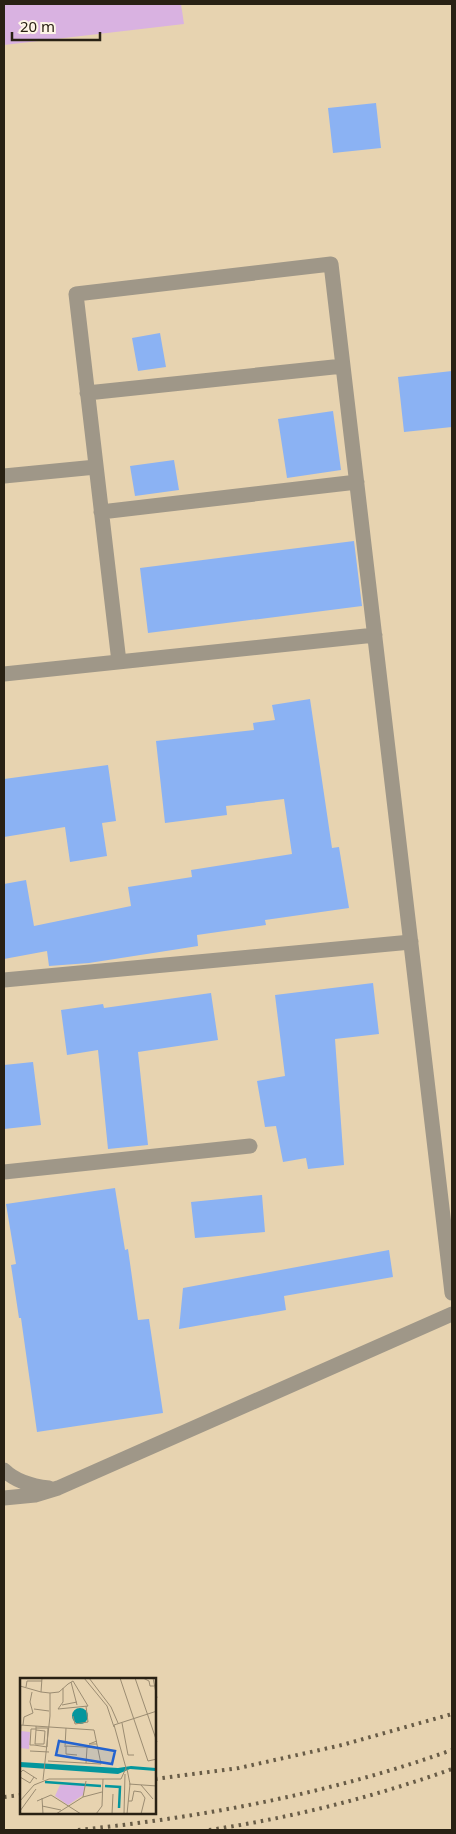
<svg xmlns="http://www.w3.org/2000/svg" width="456" height="1834" font-family="'Noto Sans',sans-serif">
<style>
.green{fill:#d9b2e1}
.building{fill:#8bb2f3}
.lines{fill:none;stroke-linecap:round;stroke-linejoin:round}
.minor{stroke:#9f9788;stroke-width:15}
.rail{stroke:#685c47;stroke-width:4;stroke-dasharray:2.5 5;stroke-linecap:butt}
.inset-river{fill:none;stroke:#04969d;stroke-width:2.5}
.inset-road{fill:none;stroke:#9b8c72;stroke-width:1}
.view{fill:#2463cf;fill-opacity:0.15;stroke:#2463cf;stroke-width:2.5}
.inset-edge{fill:none;stroke:#292114;stroke-width:2.5}
</style>
<rect width="100%" height="100%" fill="#e7d3b0"/>
<path class="green" d="M 4,4 L 181,4 L 184,24 L 4,45 Z"/>
<path class="building" d="M 376,103 L 381,148 L 333,153 L 328,108 Z
M 160,333 L 166,367 L 138,371 L 132,338 Z
M 452,371 L 452,427 L 404,432 L 398,377 Z
M 333,411 L 341,470 L 287,478 L 278,419 Z
M 174,460 L 179,490 L 135,496 L 130,466 Z
M 354,541 L 362,606 L 148,633 L 140,568 Z
M 310,699 L 332,848 L 339,847 L 349,908 L 265,920 L 266,925 L 197,935 L 198,946 L 89,963 L 49,966 L 47,951 L 4,959 L 4,884 L 26,880 L 34,926 L 131,906 L 128,887 L 192,877 L 191,870 L 292,854 L 284,799 L 226,806 L 227,815 L 165,823 L 156,741 L 254,730 L 253,723 L 275,720 L 272,705 Z
M 108,765 L 116,821 L 102,823 L 107,856 L 70,862 L 65,827 L 4,837 L 4,779 Z
M 373,983 L 379,1034 L 335,1039 L 344,1165 L 308,1169 L 306,1158 L 283,1162 L 276,1126 L 265,1127 L 257,1081 L 285,1076 L 275,995 Z
M 211,993 L 218,1040 L 138,1052 L 148,1145 L 108,1149 L 98,1050 L 67,1055 L 61,1010 L 103,1004 L 104,1008 Z
M 33,1062 L 41,1125 L 4,1129 L 4,1065 Z
M 115,1188 L 125,1250 L 128,1249 L 138,1320 L 149,1319 L 163,1413 L 37,1432 L 21,1318 L 19,1318 L 11,1265 L 16,1264 L 6,1204 Z
M 262,1195 L 265,1232 L 195,1238 L 191,1202 Z
M 389,1250 L 393,1277 L 284,1296 L 286,1310 L 179,1329 L 183,1288 Z"/>
<g class="lines">
<path class="minor" d="M 87,393 L 343,366
M 4,476 L 96,467
M 101,512 L 357,482
M 119,662 L 76,294 L 331,264 L 452,1293
M 4,674 L 375,635
M 4,980 L 411,942
M 4,1172 L 250,1146
M 4,1470 C 16,1482 32,1486 49,1488
M 4,1498 L 35,1495 L 58,1488 L 452,1314"/>
<path class="rail" d="M 155,1779 L 239,1768 L 342,1745 L 452,1714
M 4,1797 L 21,1795
M 78,1830 C 205,1817 332,1793 452,1750
M 209,1830 C 291,1818 374,1797 452,1769"/>
</g>
<g transform="translate(20 1678)">
<rect width="136" height="136" fill="#e7d3b0"/>
<path d="M 1,53 L 10,54 L 9,71 L 0,70 ZM 40,107 L 65,107 L 63,117 L 48,127 L 35,118 Z" fill="#d9b2e1"/>
<path d="M52 38a8 8 0 1 1 16 0a8 8 0 1 1-16 0ZM 0,84 L 98,90 L 111,88 L 136,90 L 136,93 L 110,91 L 98,96 L 0,89 Z" fill="#04969d"/>
<path class="inset-river" d="M 25,104 L 81,108M 85,108 L 100,109 L 99,130"/>
<path class="inset-road" d="M 22,0 L 21,14 L 30,15 L 30,38 L 23,102M 64,0 L 87,28 L 94,49M 69,0 L 91,29 L 98,45M 100,0 L 128,83 L 137,81M 115,0 L 137,64M 123,0 L 129,3 L 130,8 L 134,8M 133,0 L 137,20M 51,4 L 57,27M 0,8 L 21,14M 6,9 L 7,3 L 22,3M 30,15 L 39,14 L 48,6 L 53,3 L 68,28 L 38,31 L 43,24 L 43,10M 42,27 L 57,24M 14,31 L 29,33M 53,38 L 55,46 L 68,44 L 66,28M 102,45 L 108,77 L 114,77M 0,47 L 74,52 L 81,86 L 28,83M 3,47 L 4,39 L 13,35 L 10,24 L 12,14M 94,47 L 137,33M 16,52 L 15,66 L 24,66 L 25,53 L 16,52 L 16,48M 77,63 L 69,66 L 77,66M 0,64 L 1,47M 14,67 L 27,69 L 28,50 L 16,50M 14,67 L 10,67 L 11,51 L 16,51M 45,69 L 46,50M 10,73 L 29,74M 57,77 L 46,76 L 46,68 L 79,70M 66,85 L 67,70M 0,95 L 3,92 L 17,101M 0,99 L 10,105 L 14,99M 109,106 L 137,108M 121,107 L 133,121M 63,119 L 82,114M 22,120 L 23,136M 0,123 L 14,107 L 29,101 L 101,101 L 106,90 L 94,47M 17,123 L 31,117 L 61,136M 108,123 L 112,123 L 114,113 L 121,114 L 125,120 L 121,136M 22,128 L 41,132M 0,133 L 16,111M 36,136 L 63,119 L 66,103M 76,136 L 82,128 L 83,101M 92,136 L 93,116M 104,136 L 105,96M 107,136 L 110,106 L 107,91"/>
<path class="view" d="M 39,63 L 95,73 L 92,86 L 36,77 Z"/>
<rect width="136" height="136" class="inset-edge"/>
</g>
<rect width="456" height="1834" fill="none" stroke="#292114" stroke-width="10"/>
<path d="M12 32v8h88v-8" fill="none" stroke="#292114" stroke-width="2.5"/>
<text x="20" y="32" font-size="15" fill="#292114" stroke="#fef5e7" stroke-width="4" paint-order="stroke">20 m</text>
</svg>
